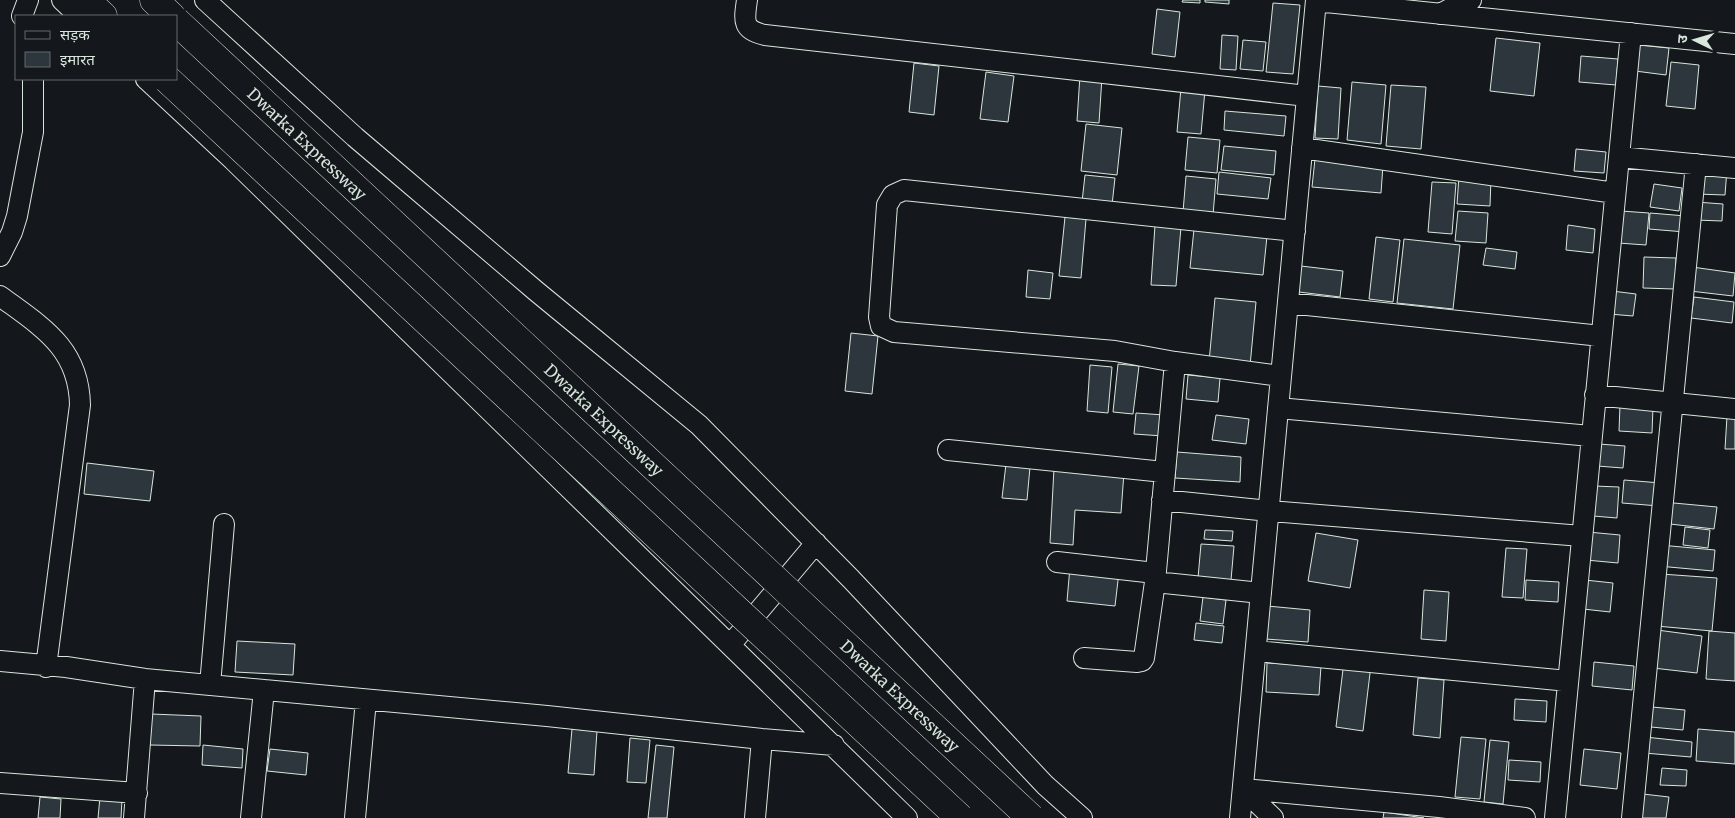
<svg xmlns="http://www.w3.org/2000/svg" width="1735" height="818" font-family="Merriweather,'Noto Sans Devanagari',serif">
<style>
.building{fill:#2c363c;stroke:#d8e6dc}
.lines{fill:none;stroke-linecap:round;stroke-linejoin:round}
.minor-casing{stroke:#d8e6dc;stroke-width:22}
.highway-casing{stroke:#d8e6dc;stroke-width:29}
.minor{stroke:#14181c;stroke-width:20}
.highway{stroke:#14181c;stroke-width:28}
.highway-bridge-casing{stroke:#d8e6dc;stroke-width:29;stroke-linecap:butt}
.highway-bridge{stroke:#14181c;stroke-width:28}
.labels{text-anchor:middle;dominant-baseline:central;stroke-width:4;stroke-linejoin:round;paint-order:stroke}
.street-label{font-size:16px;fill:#d8e6dc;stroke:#14181c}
</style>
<rect width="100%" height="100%" fill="#14181c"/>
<path class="building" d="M 1183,0 L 1200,0 L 1200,3 L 1182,2 Z
M 1205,0 L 1229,0 L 1229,4 L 1205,2 Z
M 1273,3 L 1300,5 L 1293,74 L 1266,72 Z
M 1157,9 L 1180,12 L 1175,57 L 1152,54 Z
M 1222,35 L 1238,36 L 1236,70 L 1220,69 Z
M 1496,38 L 1540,43 L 1534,96 L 1490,91 Z
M 1243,40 L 1266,42 L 1263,71 L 1240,69 Z
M 1638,45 L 1669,48 L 1666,75 L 1635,71 Z
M 1581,56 L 1618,59 L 1616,85 L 1579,82 Z
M 1671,62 L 1699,65 L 1695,109 L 1666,106 Z
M 914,63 L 939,66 L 934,115 L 909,112 Z
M 986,72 L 1014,76 L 1008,122 L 980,119 Z
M 1080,75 L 1102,77 L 1099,123 L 1077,121 Z
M 1352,82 L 1386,85 L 1381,144 L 1347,140 Z
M 1391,85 L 1426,87 L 1421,149 L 1386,146 Z
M 1318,86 L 1341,88 L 1338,139 L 1315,138 Z
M 1181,88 L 1205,90 L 1201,134 L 1177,132 Z
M 1225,111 L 1286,116 L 1284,136 L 1224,130 Z
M 1086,124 L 1122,128 L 1117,175 L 1081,171 Z
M 1188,137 L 1220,140 L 1217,173 L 1185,170 Z
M 1224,146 L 1276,151 L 1274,175 L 1221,170 Z
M 1576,149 L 1606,152 L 1604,173 L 1574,171 Z
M 1315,159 L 1383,165 L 1381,193 L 1312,187 Z
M 1697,167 L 1727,169 L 1725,195 L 1696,194 Z
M 1219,172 L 1271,178 L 1268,199 L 1217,194 Z
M 1085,175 L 1115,178 L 1112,205 L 1082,202 Z
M 1186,176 L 1216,179 L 1213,215 L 1183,212 Z
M 1459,176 L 1491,178 L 1490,206 L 1457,204 Z
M 1432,182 L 1456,183 L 1452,234 L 1428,232 Z
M 1654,184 L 1682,188 L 1679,211 L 1650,207 Z
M 1696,202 L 1723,204 L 1722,221 L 1695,220 Z
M 1458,211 L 1488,213 L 1486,243 L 1455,241 Z
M 1621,211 L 1649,213 L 1646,245 L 1618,243 Z
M 1650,213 L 1686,216 L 1685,232 L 1649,229 Z
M 1065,217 L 1086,219 L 1081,278 L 1059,276 Z
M 1155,225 L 1181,227 L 1176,286 L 1151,285 Z
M 1568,225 L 1595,229 L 1593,253 L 1566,250 Z
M 1194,229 L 1267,236 L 1263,275 L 1190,268 Z
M 1376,237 L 1400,240 L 1393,302 L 1369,299 Z
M 1404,239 L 1460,245 L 1453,309 L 1397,303 Z
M 1486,248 L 1517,252 L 1515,269 L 1483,265 Z
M 1644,257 L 1676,258 L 1675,289 L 1643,288 Z
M 1301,266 L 1343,271 L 1340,297 L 1299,292 Z
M 1692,267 L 1735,273 L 1733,296 L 1690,291 Z
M 1028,270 L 1053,273 L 1050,299 L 1026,297 Z
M 1612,291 L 1636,294 L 1633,316 L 1609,314 Z
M 1694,297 L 1734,302 L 1732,323 L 1691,318 Z
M 1215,298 L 1256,302 L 1250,366 L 1209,362 Z
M 851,333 L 878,336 L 872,394 L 845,391 Z
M 1118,364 L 1139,366 L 1133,414 L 1113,412 Z
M 1090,365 L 1112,367 L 1108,413 L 1087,411 Z
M 1188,375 L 1220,378 L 1218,402 L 1186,399 Z
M 1620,405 L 1653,407 L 1652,433 L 1619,431 Z
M 1136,413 L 1164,415 L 1163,436 L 1134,434 Z
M 1216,415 L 1249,419 L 1246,444 L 1212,440 Z
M 1727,416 L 1735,416 L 1735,449 L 1725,449 Z
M 1599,444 L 1625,446 L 1623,468 L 1597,466 Z
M 1177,452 L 1241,457 L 1240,482 L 1175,478 Z
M 87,463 L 154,471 L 150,501 L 84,494 Z
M 1006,464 L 1030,467 L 1027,500 L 1002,498 Z
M 1054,468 L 1124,472 L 1121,513 L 1075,510 L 1073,545 L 1050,543 Z
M 1624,480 L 1661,483 L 1659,506 L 1622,503 Z
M 1594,486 L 1619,487 L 1617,518 L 1593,516 Z
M 1663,502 L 1717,507 L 1714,529 L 1661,523 Z
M 1685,527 L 1710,530 L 1708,548 L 1683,545 Z
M 1205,530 L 1233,531 L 1232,541 L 1204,539 Z
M 1588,532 L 1620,535 L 1618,563 L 1586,560 Z
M 1316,533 L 1358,540 L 1350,588 L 1308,581 Z
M 1201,544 L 1234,546 L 1231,580 L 1198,578 Z
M 1660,545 L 1715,550 L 1713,571 L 1658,566 Z
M 1506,548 L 1527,549 L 1523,598 L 1502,597 Z
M 1070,567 L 1119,572 L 1115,606 L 1067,601 Z
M 1661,574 L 1717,578 L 1712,631 L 1656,626 Z
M 1526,580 L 1559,582 L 1558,602 L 1525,600 Z
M 1585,580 L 1613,583 L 1610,612 L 1583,609 Z
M 1424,590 L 1449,592 L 1446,641 L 1421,639 Z
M 1203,597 L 1226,600 L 1223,624 L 1200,621 Z
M 1267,606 L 1310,610 L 1308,642 L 1265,639 Z
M 1196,623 L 1224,626 L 1222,643 L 1194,640 Z
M 1657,630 L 1702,636 L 1697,673 L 1653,668 Z
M 1709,631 L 1735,633 L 1735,681 L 1706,679 Z
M 237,641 L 295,644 L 293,675 L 235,672 Z
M 1344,661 L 1371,665 L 1363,731 L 1336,727 Z
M 1594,662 L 1634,666 L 1632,690 L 1592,686 Z
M 1267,663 L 1321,666 L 1319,695 L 1266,692 Z
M 1418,678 L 1444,680 L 1440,738 L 1413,735 Z
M 1515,699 L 1547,701 L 1546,722 L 1514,720 Z
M 1652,707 L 1685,710 L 1683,730 L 1651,727 Z
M 151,714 L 201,716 L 200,746 L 150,745 Z
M 572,729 L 597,731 L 594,775 L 568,773 Z
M 1698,729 L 1735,732 L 1735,764 L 1696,761 Z
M 1461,737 L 1486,739 L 1480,799 L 1455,797 Z
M 1645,737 L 1692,742 L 1691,757 L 1644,753 Z
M 630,738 L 650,740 L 646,783 L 627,782 Z
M 1490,740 L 1509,742 L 1503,804 L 1484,802 Z
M 203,745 L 243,749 L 242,768 L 202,765 Z
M 656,745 L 674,747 L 667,818 L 648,818 Z
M 270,749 L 308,753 L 306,775 L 267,771 Z
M 1584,749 L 1621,753 L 1617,789 L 1580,785 Z
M 1509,760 L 1541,762 L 1540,782 L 1508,780 Z
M 1662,768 L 1687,770 L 1686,786 L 1660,785 Z
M 1643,794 L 1669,797 L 1666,818 L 1641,818 Z
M 40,797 L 61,799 L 60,818 L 38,818 Z
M 100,797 L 122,799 L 121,818 L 98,818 Z
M 1384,812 L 1424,818 L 1383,818 Z"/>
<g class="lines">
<defs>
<path id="minor" d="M 62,0 L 79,16
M 205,0 L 355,137 L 536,291 L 699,425 L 851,579 L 1045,785 L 1082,818
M 747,0 C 744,21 742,30 765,35 L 1307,96
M 1316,1 L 1735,44
M 1440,14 L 1461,3 L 1471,0
M 22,16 L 28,0
M 146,79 L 233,160 L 907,818
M 1302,148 L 1615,193
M 1619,157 L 1735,168
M 0,256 L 12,232 L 17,216 L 33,132 L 33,79
M 0,296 C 42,327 79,348 80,405 L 46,667
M 1288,303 L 1601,336
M 1281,376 L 1175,362 L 1115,351 L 894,332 L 881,326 L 879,317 L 887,205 L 893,195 L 904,190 L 1295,231
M 1595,395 L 1735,409
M 1278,408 L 1591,436
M 948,450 L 1164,472
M 1162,500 L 1269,511 L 1582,536
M 1057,562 L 1155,573
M 1155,582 L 1261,593
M 731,644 L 816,543
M 1256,651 L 1568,681
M 1084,658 L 1137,662 L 1142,661 L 1144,658 L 1155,582 L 1175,362
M 0,661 L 66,667 L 145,679 L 547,716 L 762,739 L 834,745
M 210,685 L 224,524
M 0,783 L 137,793
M 1243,789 L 1439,807 L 1525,818
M 1243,789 L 1273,818
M 134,818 L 145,679
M 251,818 L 264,690
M 355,818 L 366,700
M 755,818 L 762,739
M 1240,818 L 1316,0
M 1555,818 L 1631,33
M 1632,818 L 1696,164"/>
<path id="highway" d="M 86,0 L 103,16
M 154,0 L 171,16"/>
</defs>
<use href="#minor" class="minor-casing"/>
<use href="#highway" class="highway-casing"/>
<use href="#minor" class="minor"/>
<use href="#highway" class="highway"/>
<defs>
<path id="highway-bridge" d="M 176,21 L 1031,818
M 167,79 L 960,818"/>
</defs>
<use href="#highway-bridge" class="highway-bridge-casing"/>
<use href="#highway-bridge" class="highway-bridge"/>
</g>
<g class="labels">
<g class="street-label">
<text transform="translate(307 144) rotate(43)">Dwarka Expressway</text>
<text transform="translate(604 420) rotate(43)">Dwarka Expressway</text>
<text transform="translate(900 696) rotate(43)">Dwarka Expressway</text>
</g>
</g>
<rect x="15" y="15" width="162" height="65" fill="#14181c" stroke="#626a69"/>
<rect x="25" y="31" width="25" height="8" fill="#14181c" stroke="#626a69"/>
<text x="60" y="40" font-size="15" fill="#d8e6dc">सड़क</text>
<rect x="25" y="52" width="25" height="15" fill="#2c363c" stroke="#626a69"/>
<text x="60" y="65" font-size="15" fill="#d8e6dc">इमारत</text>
<g transform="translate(1695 40) rotate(275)" stroke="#14181c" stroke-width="4" paint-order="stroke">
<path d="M0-4L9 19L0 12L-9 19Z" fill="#d8e6dc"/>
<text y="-8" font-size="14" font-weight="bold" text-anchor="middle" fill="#d8e6dc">उ</text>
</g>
</svg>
